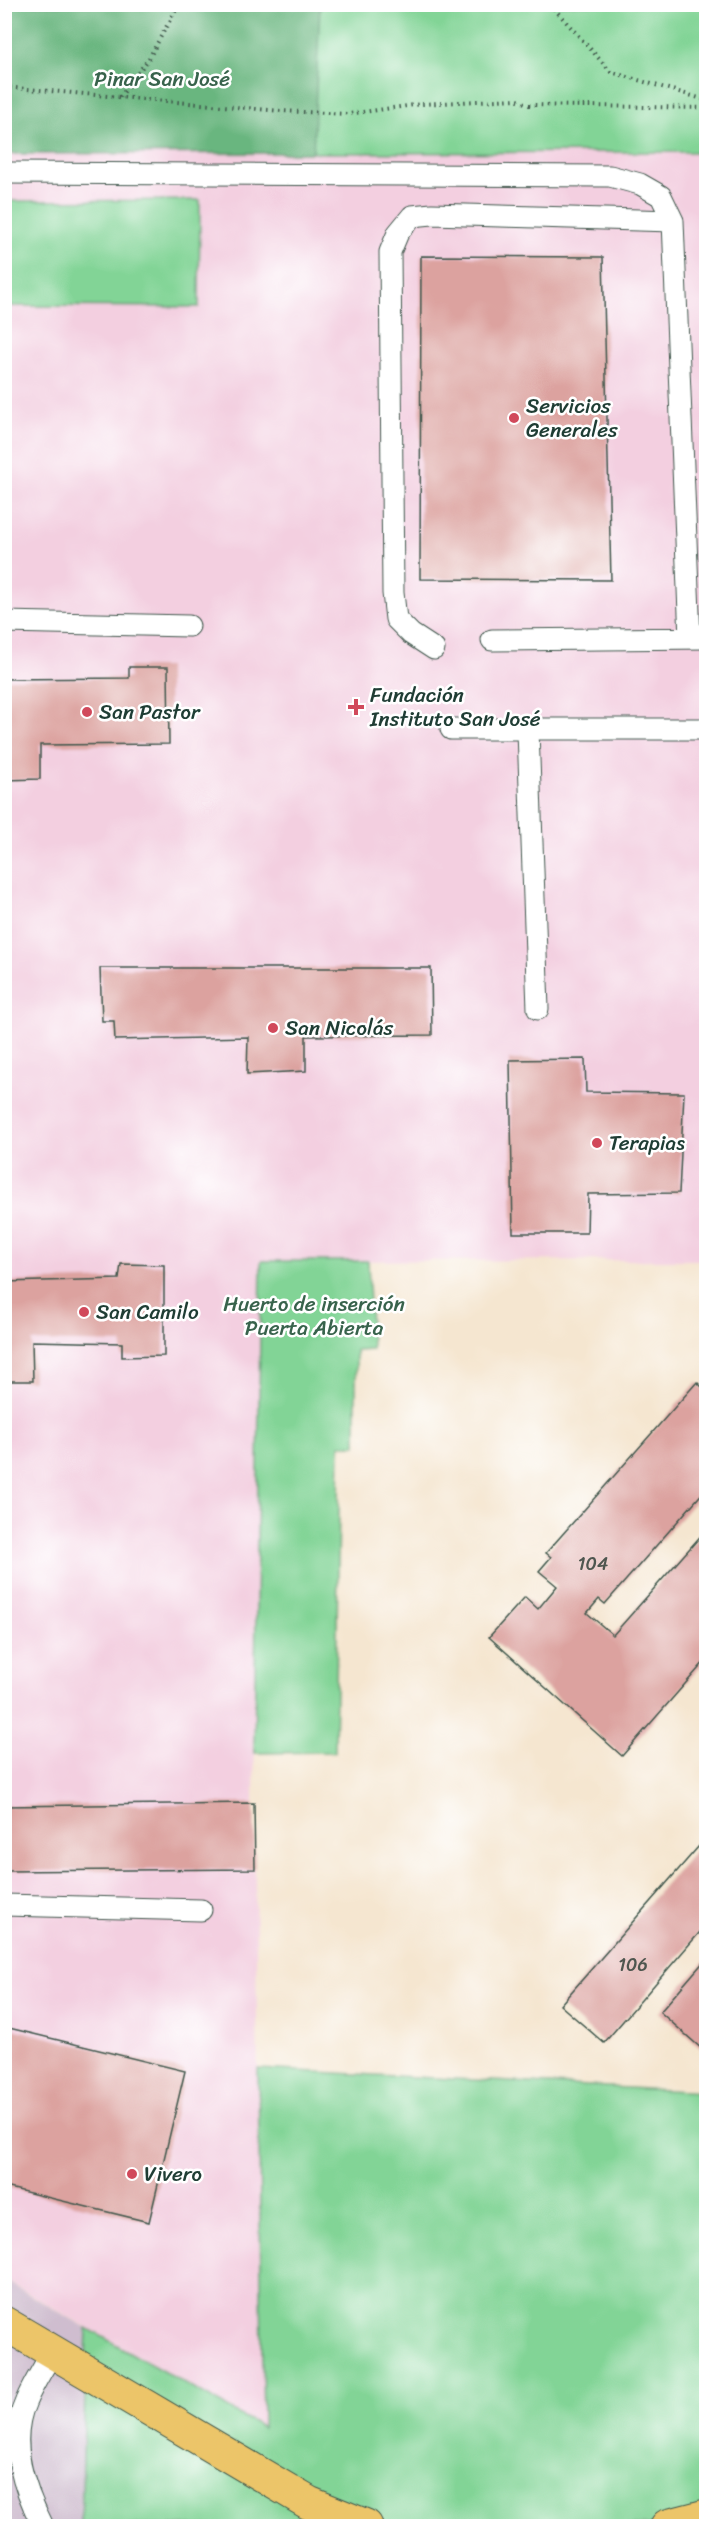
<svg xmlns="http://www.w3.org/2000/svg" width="711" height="2531" font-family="Sriracha,sans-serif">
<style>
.built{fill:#f3cfe0}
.industrial{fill:#cfbdcf}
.green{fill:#82d496;stroke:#508865;stroke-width:1.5}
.forest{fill:#69b67f;stroke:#447a5a;stroke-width:1.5}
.building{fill:#dca29f}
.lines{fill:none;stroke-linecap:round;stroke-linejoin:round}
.lane-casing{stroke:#3f564b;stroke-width:23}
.primary-casing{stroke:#3f564b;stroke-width:35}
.path{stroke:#3f564b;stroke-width:4;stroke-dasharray:1.5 4.5;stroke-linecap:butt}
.lane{stroke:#fff;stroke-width:21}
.primary{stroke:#ecc569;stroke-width:33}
.poi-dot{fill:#d1495b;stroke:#fff;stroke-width:2}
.labels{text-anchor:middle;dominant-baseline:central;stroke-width:5;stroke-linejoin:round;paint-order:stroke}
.number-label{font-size:18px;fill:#4e564f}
.park-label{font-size:21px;fill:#38634c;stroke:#fff}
.poi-label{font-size:21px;fill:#1f3d34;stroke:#fff;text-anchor:start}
</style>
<rect width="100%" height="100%" fill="#fff"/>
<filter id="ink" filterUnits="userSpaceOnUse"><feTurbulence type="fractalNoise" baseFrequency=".0167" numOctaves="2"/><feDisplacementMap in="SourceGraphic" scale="12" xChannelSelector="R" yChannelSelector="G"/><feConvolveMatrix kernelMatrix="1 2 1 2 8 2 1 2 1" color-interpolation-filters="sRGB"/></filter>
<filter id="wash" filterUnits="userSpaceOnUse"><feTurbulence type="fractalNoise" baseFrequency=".008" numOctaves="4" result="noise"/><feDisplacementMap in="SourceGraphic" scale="24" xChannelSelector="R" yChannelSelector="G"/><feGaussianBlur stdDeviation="1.35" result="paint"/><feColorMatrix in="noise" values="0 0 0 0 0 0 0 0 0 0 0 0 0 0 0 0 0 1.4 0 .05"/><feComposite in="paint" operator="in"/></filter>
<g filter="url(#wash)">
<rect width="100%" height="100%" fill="#f5e6d0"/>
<path class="built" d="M 706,152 L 706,1260 L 261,1261 L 254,1803 L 263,2429 L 5,2280 L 5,154 Z"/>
<path class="industrial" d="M 4,2280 L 87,2328 L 81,2526 L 5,2526 Z"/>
<path class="green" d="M 253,5 L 706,5 L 706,152 L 259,153 Z
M 200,200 L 199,307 L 5,306 L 5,201 Z
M 261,1261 L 368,1261 L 372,1349 L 356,1350 L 356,1445 L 340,1445 L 335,1752 L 254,1753 Z
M 258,2069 L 706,2092 L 706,2526 L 81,2526 L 87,2328 L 263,2428 Z"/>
<path class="forest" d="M 4,5 L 320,5 L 313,153 L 5,154 Z"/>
<g id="blocks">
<path class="building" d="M 421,256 L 603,257 L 611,580 L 420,579 Z
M 129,667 L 168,667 L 169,744 L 40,745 L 40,779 L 4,780 L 4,679 L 129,678 Z
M 100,968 L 431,968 L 432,1035 L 306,1036 L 306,1071 L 247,1074 L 248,1037 L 115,1040 L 114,1021 L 102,1021 Z
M 585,1059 L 586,1092 L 684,1093 L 679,1193 L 588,1194 L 587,1233 L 513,1233 L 510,1060 Z
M 121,1264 L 164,1265 L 164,1356 L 122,1357 L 122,1343 L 32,1341 L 33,1381 L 4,1381 L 4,1282 L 119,1279 Z
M 697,1382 L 706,1391 L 706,1489 L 605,1604 L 599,1599 L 587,1613 L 613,1635 L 706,1530 L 706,1660 L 622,1756 L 489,1637 L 525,1597 L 538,1609 L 557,1586 L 539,1571 L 551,1557 L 546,1553 Z
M 254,1803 L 255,1869 L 4,1871 L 4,1806 Z
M 706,1838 L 706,1925 L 604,2043 L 560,2005 Z
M 706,1959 L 706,2046 L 703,2050 L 660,2012 Z
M 5,2027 L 185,2071 L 149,2222 L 5,2187 Z"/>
</g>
</g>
<g filter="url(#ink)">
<use href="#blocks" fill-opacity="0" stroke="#3f564b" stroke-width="1.5"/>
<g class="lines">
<defs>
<path id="lane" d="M 4,173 L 610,176 L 640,184 L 661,196 L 673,221 L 690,638
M 4,622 L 189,626
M 492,640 L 706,638
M 434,649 L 411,634 L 396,619 L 393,593 L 390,252 L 398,233 L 412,216 L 432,214 L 673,221
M 451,729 L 706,729
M 528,731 L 538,1009
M 4,1905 L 201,1910
M 43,2526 C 24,2489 7,2442 26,2401 C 33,2384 44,2368 52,2352"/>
<path id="primary" d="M 4,2323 L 309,2503 L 366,2526
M 667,2526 L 706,2516"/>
</defs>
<use href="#lane" class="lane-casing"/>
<use href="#primary" class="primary-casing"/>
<path class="path" d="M 550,4 L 611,72 L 706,100
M 4,87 L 281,111 L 348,114 L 422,104 L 516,99 L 529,105 L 706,108
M 120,97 L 149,58 L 179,4"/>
<use href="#lane" class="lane"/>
<use href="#primary" class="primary"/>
</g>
</g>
<g class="poi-dot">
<circle cx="514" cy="418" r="6"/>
<path d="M353 698h6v6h6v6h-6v6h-6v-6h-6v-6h6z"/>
<circle cx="87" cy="712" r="6"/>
<circle cx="273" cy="1028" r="6"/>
<circle cx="597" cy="1143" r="6"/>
<circle cx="84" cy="1312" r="6"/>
<circle cx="132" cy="2174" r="6"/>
</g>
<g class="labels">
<g class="number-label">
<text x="593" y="1564">104</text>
<text x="633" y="1965">106</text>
</g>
<g class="park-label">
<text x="162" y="79">Pinar San José</text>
<text x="314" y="1304">Huerto de inserción<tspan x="314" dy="24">Puerta Abierta</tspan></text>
</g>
<g class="poi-label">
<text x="526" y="406">Servicios<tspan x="526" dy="24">Generales</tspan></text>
<text x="370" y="695">Fundación<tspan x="370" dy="24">Instituto San José</tspan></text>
<text x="99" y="712">San Pastor</text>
<text x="285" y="1028">San Nicolás</text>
<text x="609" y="1143">Terapias</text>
<text x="96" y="1312">San Camilo</text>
<text x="144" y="2174">Vivero</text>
</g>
</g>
<rect width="711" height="2531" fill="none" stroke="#fff" stroke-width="24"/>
</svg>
